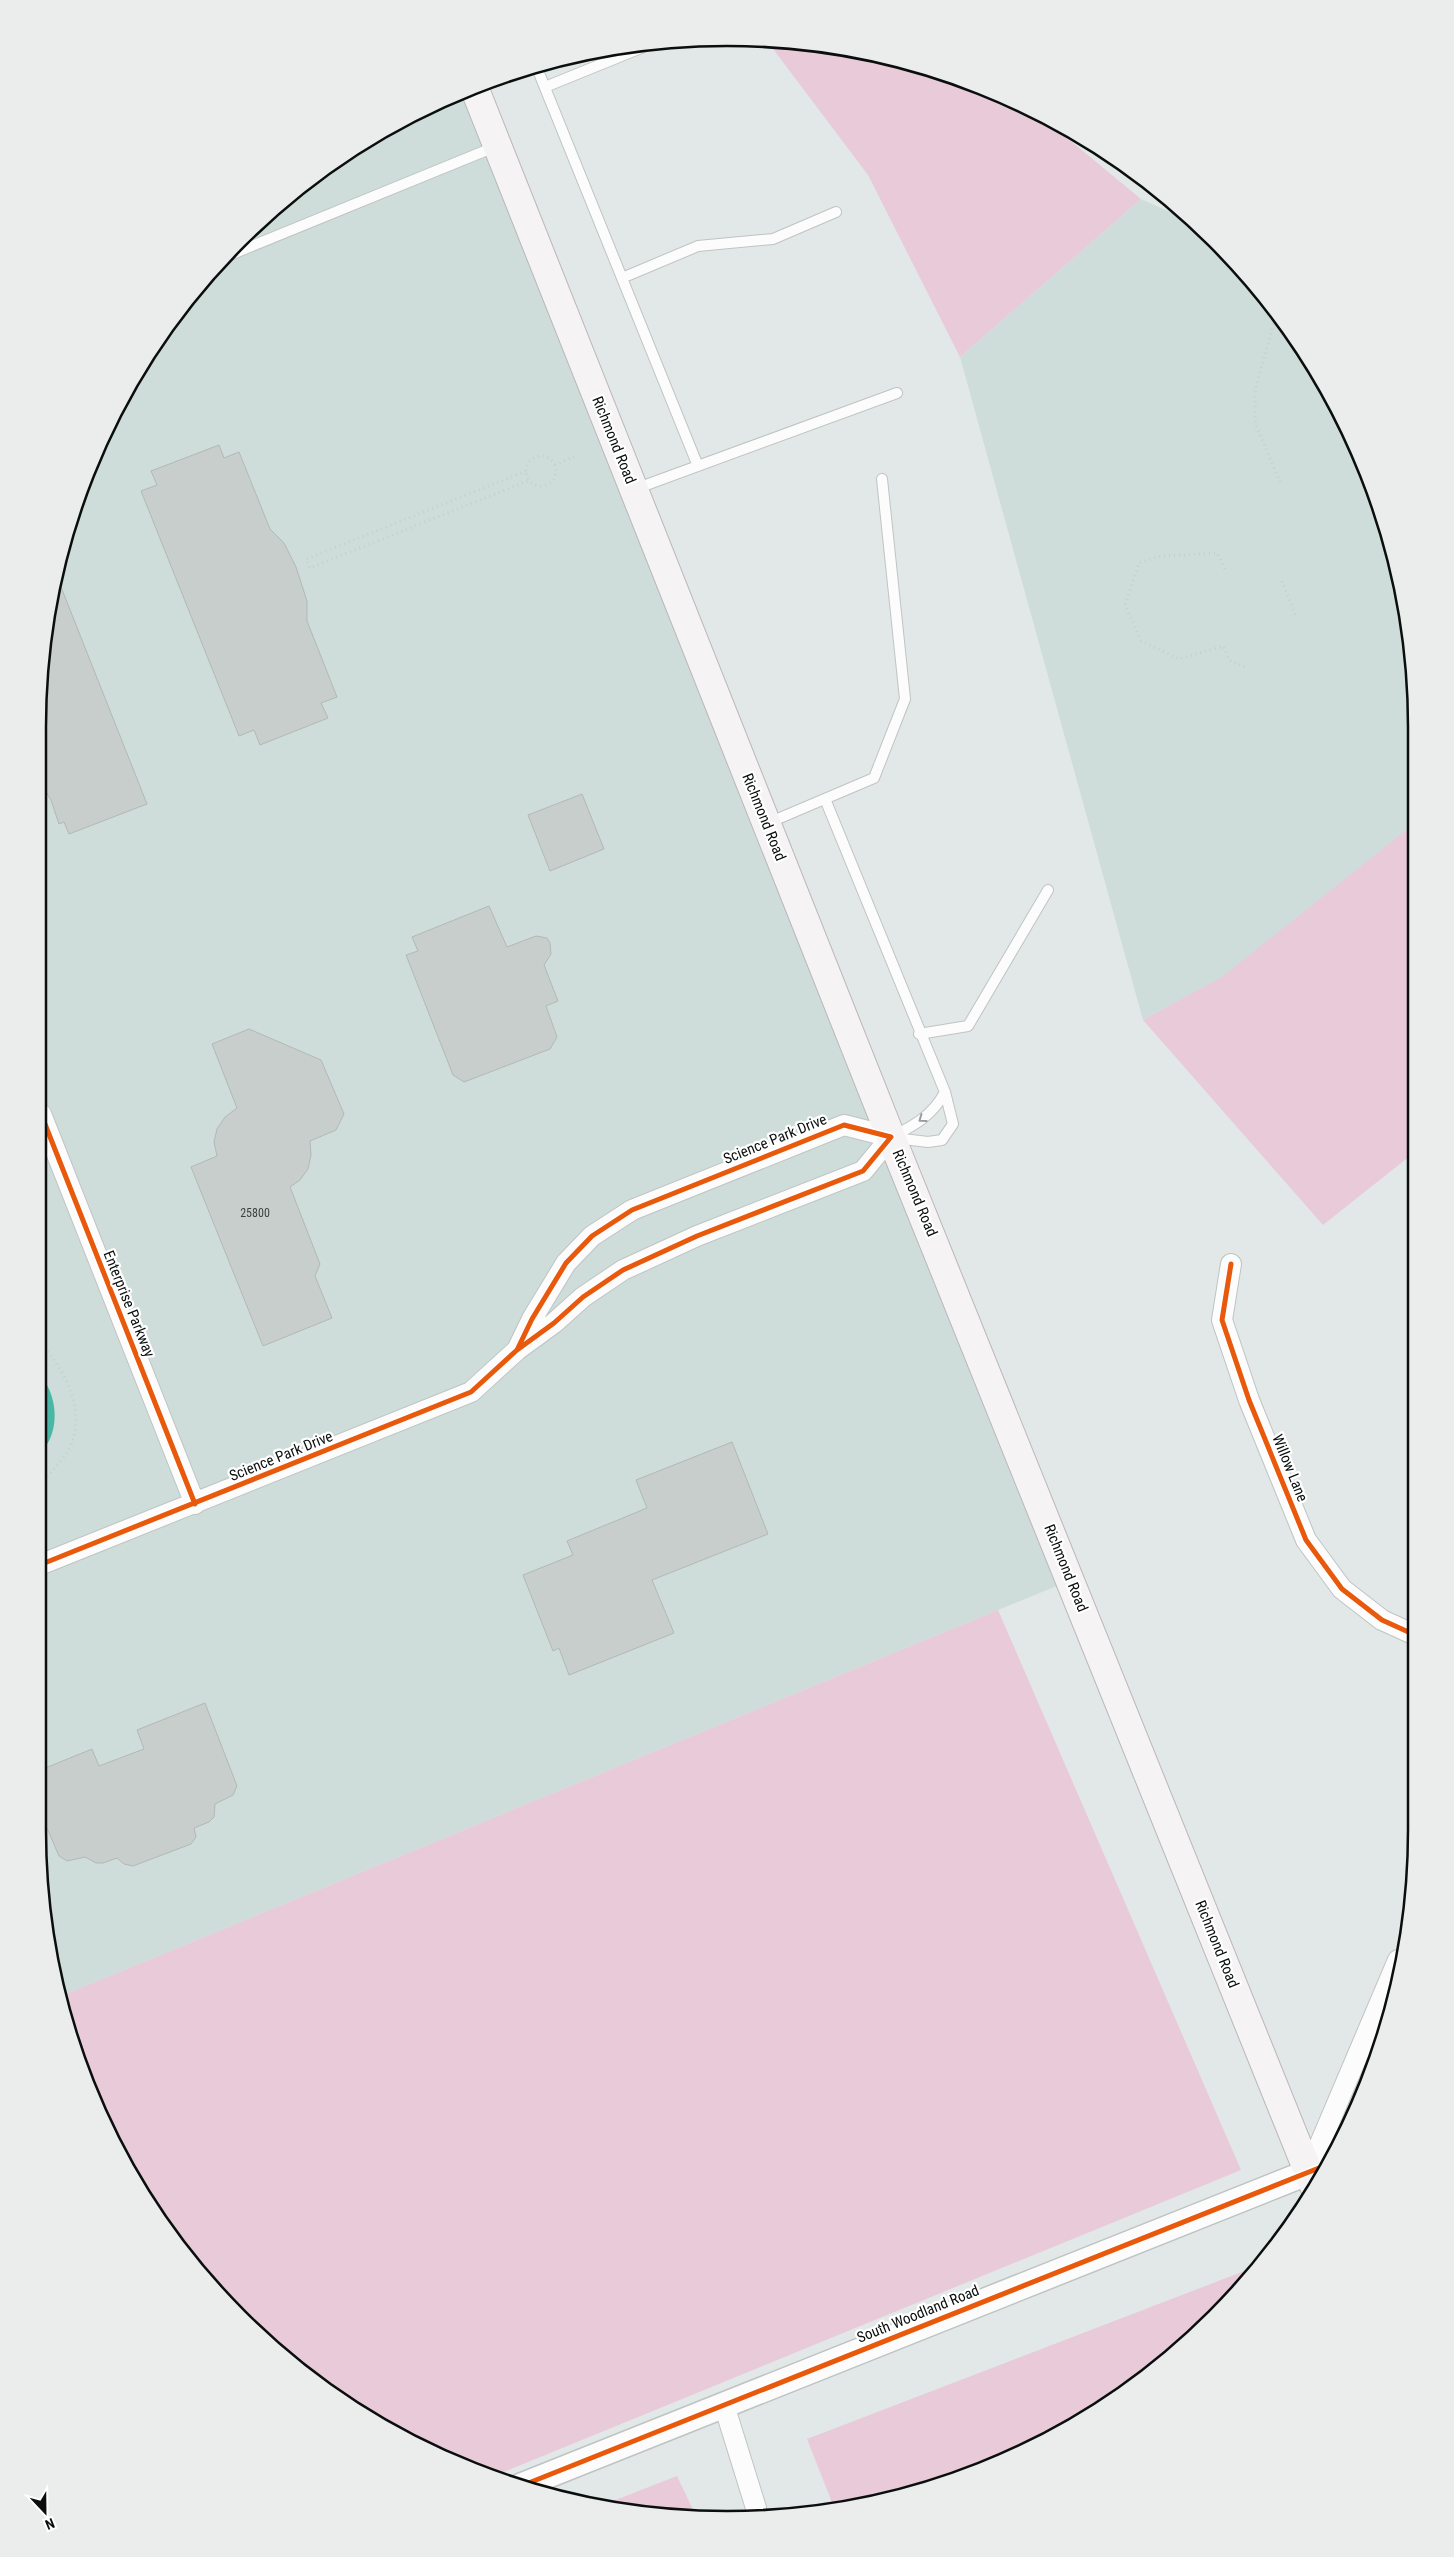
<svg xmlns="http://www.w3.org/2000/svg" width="1454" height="2557" font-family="'Roboto Condensed',sans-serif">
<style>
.built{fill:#ceddd9}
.green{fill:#e9cad8}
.water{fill:#49b7a6}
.building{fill:#c8cecc;stroke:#b3b8b7}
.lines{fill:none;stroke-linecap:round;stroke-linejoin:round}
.service-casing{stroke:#bfc4c3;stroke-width:12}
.minor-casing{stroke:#bfc4c3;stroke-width:22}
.tertiary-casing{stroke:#bfc4c3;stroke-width:28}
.primary-casing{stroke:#bab6b9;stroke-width:30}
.path{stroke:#cbcdcd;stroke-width:3;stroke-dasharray:1 4;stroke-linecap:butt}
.service{stroke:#fbfcfb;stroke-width:10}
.minor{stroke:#fbfcfb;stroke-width:20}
.tertiary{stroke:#fbfcfb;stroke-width:25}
.primary{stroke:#f6f3f5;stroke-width:28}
.cycleway-casing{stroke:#fff;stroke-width:8}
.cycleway{stroke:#e8590c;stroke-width:5}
.oneway{stroke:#9b9d9c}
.labels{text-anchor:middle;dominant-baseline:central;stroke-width:4.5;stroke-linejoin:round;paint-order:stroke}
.number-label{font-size:12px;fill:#3c413f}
.street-label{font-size:15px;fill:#0a0f0d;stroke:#fff}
.rim{fill:none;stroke:#0a0f0d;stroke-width:2.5}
</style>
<rect width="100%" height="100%" fill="#e2e8e7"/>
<path class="built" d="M 463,90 L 1071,1580 L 61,1996 L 43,1920 L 39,682 L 74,506 L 154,344 L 239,240 L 344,154 Z
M 1141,199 L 1194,223 L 1215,240 L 1324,382 L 1380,506 L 1415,682 L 1415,1152 L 1223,977 L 1143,1020 L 960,357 Z"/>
<path class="green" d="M 767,41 L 861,51 L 991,90 L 1043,118 L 1141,199 L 960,357 L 868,175 Z
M 1415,823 L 1415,1152 L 1323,1225 L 1143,1020 L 1222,977 Z
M 998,1610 L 1241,2170 L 494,2476 L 422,2449 L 344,2403 L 240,2318 L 180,2250 L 109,2135 L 74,2051 L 61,1996 Z
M 1260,2265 L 1245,2285 L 1147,2377 L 991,2467 L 862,2506 L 835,2510 L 807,2439 Z
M 677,2476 L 696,2516 L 637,2514 L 600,2506 Z"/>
<path class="water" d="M 41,1376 C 58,1397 60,1431 42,1451 Z"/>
<path class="building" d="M 219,445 L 224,458 L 239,452 L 270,529 L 284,543 L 296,567 L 307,601 L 307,621 L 337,697 L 321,703 L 328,718 L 260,745 L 254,730 L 239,736 L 141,491 L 157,485 L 151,471 Z
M 59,582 L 147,804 L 69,834 L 64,822 L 59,824 L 51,800 L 39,781 L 39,681 Z
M 582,794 L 604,849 L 550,871 L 528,815 Z
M 489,906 L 507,947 L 536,936 L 547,938 L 550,943 L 551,954 L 544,965 L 558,1001 L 546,1006 L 557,1037 L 550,1049 L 464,1082 L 453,1075 L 406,955 L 418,951 L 412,937 Z
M 249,1029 L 321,1060 L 344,1114 L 336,1130 L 310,1141 L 311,1155 L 308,1169 L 300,1180 L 290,1187 L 320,1264 L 315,1276 L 332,1318 L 263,1346 L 191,1167 L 217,1156 L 214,1142 L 217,1129 L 225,1117 L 237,1108 L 212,1044 Z
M 732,1442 L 768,1534 L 652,1580 L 674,1633 L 569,1675 L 559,1648 L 553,1651 L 523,1575 L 573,1555 L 567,1541 L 647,1508 L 636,1480 Z
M 205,1703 L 237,1786 L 233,1795 L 215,1804 L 214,1817 L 209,1822 L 194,1828 L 196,1837 L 191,1844 L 133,1866 L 124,1864 L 117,1858 L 103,1863 L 96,1863 L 85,1857 L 67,1861 L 59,1856 L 43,1819 L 43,1769 L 92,1749 L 99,1766 L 144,1749 L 137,1730 Z"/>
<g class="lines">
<defs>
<path id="service" d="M 537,68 L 698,466
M 545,87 L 646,46
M 225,257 L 497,146
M 622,278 L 698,246 L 773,239 L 836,212
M 635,489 L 897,393
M 825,799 L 945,1092 L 953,1124 L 942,1140 L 928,1142 L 895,1138
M 768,823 L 874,778 L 905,699 L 882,479
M 919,1034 L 968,1026 L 1048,890
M 891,1137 C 914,1126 933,1115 945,1092"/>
<path id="minor" d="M 41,1114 L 195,1504
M 1231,1264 L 1222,1320 L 1249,1400 L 1306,1540 L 1342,1589 L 1382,1620 L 1415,1635
M 42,1564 L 471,1392 L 517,1350 L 554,1323 L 583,1297 L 623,1270 L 697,1236 L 863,1171 L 891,1137 L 844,1125 L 632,1210 L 592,1236 L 566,1263 L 532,1319 L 517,1350
M 1314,2175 L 1308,2172 L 1398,1960
M 724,2405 L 756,2508 L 755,2517"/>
<path id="tertiary" d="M 521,2486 L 1324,2166"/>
<path id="primary" d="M 474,87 L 891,1137 L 1314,2186"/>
</defs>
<use href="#service" class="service-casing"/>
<use href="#minor" class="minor-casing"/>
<use href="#tertiary" class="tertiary-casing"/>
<use href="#primary" class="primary-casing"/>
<path class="path" d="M 1275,319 L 1255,390 L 1255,423 L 1281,484
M526 471a15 15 0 1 1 30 0a15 15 0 1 1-30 0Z
M 555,465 L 575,456
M 526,471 L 306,559 L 310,568 L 530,480
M 1225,569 L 1217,553 L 1161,556 L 1139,563 L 1125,605 L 1141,641 L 1179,659 L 1223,646 L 1229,660 L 1247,668
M 1282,581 L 1296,617
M 41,1344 C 63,1367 84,1406 73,1439 C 68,1456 54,1469 42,1482"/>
<use href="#service" class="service"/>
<use href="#minor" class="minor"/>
<use href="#tertiary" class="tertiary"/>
<use href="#primary" class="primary"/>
<defs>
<path id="cycleway" d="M 41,1114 L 195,1504
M 1231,1264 L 1222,1320 L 1249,1400 L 1306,1540 L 1342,1589 L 1382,1620 L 1415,1635
M 42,1564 L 471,1392 L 517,1350 L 554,1323 L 583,1297 L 623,1270 L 697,1236 L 863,1171 L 891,1137 L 844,1125 L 632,1210 L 592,1236 L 566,1263 L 532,1319 L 517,1350
M 521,2486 L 1324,2166"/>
</defs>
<use href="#cycleway" class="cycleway-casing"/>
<use href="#cycleway" class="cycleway"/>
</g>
<defs><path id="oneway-chevron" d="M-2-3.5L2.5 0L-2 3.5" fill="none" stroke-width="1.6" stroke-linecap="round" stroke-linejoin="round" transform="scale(1.25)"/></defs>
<use class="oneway" href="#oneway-chevron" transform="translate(922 1119) rotate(144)"/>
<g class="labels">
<g class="number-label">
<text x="255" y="1213">25800</text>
</g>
<g class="street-label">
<text transform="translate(614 440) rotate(68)">Richmond Road</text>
<text transform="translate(764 817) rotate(68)">Richmond Road</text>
<text transform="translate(775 1139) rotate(-22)">Science Park Drive</text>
<text transform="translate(915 1193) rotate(67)">Richmond Road</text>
<text transform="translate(129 1304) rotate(68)">Enterprise Parkway</text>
<text transform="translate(281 1456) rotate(-22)">Science Park Drive</text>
<text transform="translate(1290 1468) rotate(68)">Willow Lane</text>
<text transform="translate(1066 1568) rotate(68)">Richmond Road</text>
<text transform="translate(1217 1944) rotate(68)">Richmond Road</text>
<text transform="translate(918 2314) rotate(-22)">South Woodland Road</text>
</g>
</g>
<path d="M0 0H1454V2557H0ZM727 46H727A681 681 0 0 1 1408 727V1830A681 681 0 0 1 727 2511H727A681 681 0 0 1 46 1830V727A681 681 0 0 1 727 46Z" fill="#ebecec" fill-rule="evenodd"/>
<path class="rim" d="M727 46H727A681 681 0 0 1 1408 727V1830A681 681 0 0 1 727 2511H727A681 681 0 0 1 46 1830V727A681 681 0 0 1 727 46Z"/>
<g transform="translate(45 2512) rotate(158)" stroke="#ffffff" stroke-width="4" paint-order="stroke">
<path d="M0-4L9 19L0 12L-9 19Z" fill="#0a0f0d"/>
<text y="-8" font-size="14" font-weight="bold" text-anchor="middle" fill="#0a0f0d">N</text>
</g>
</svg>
